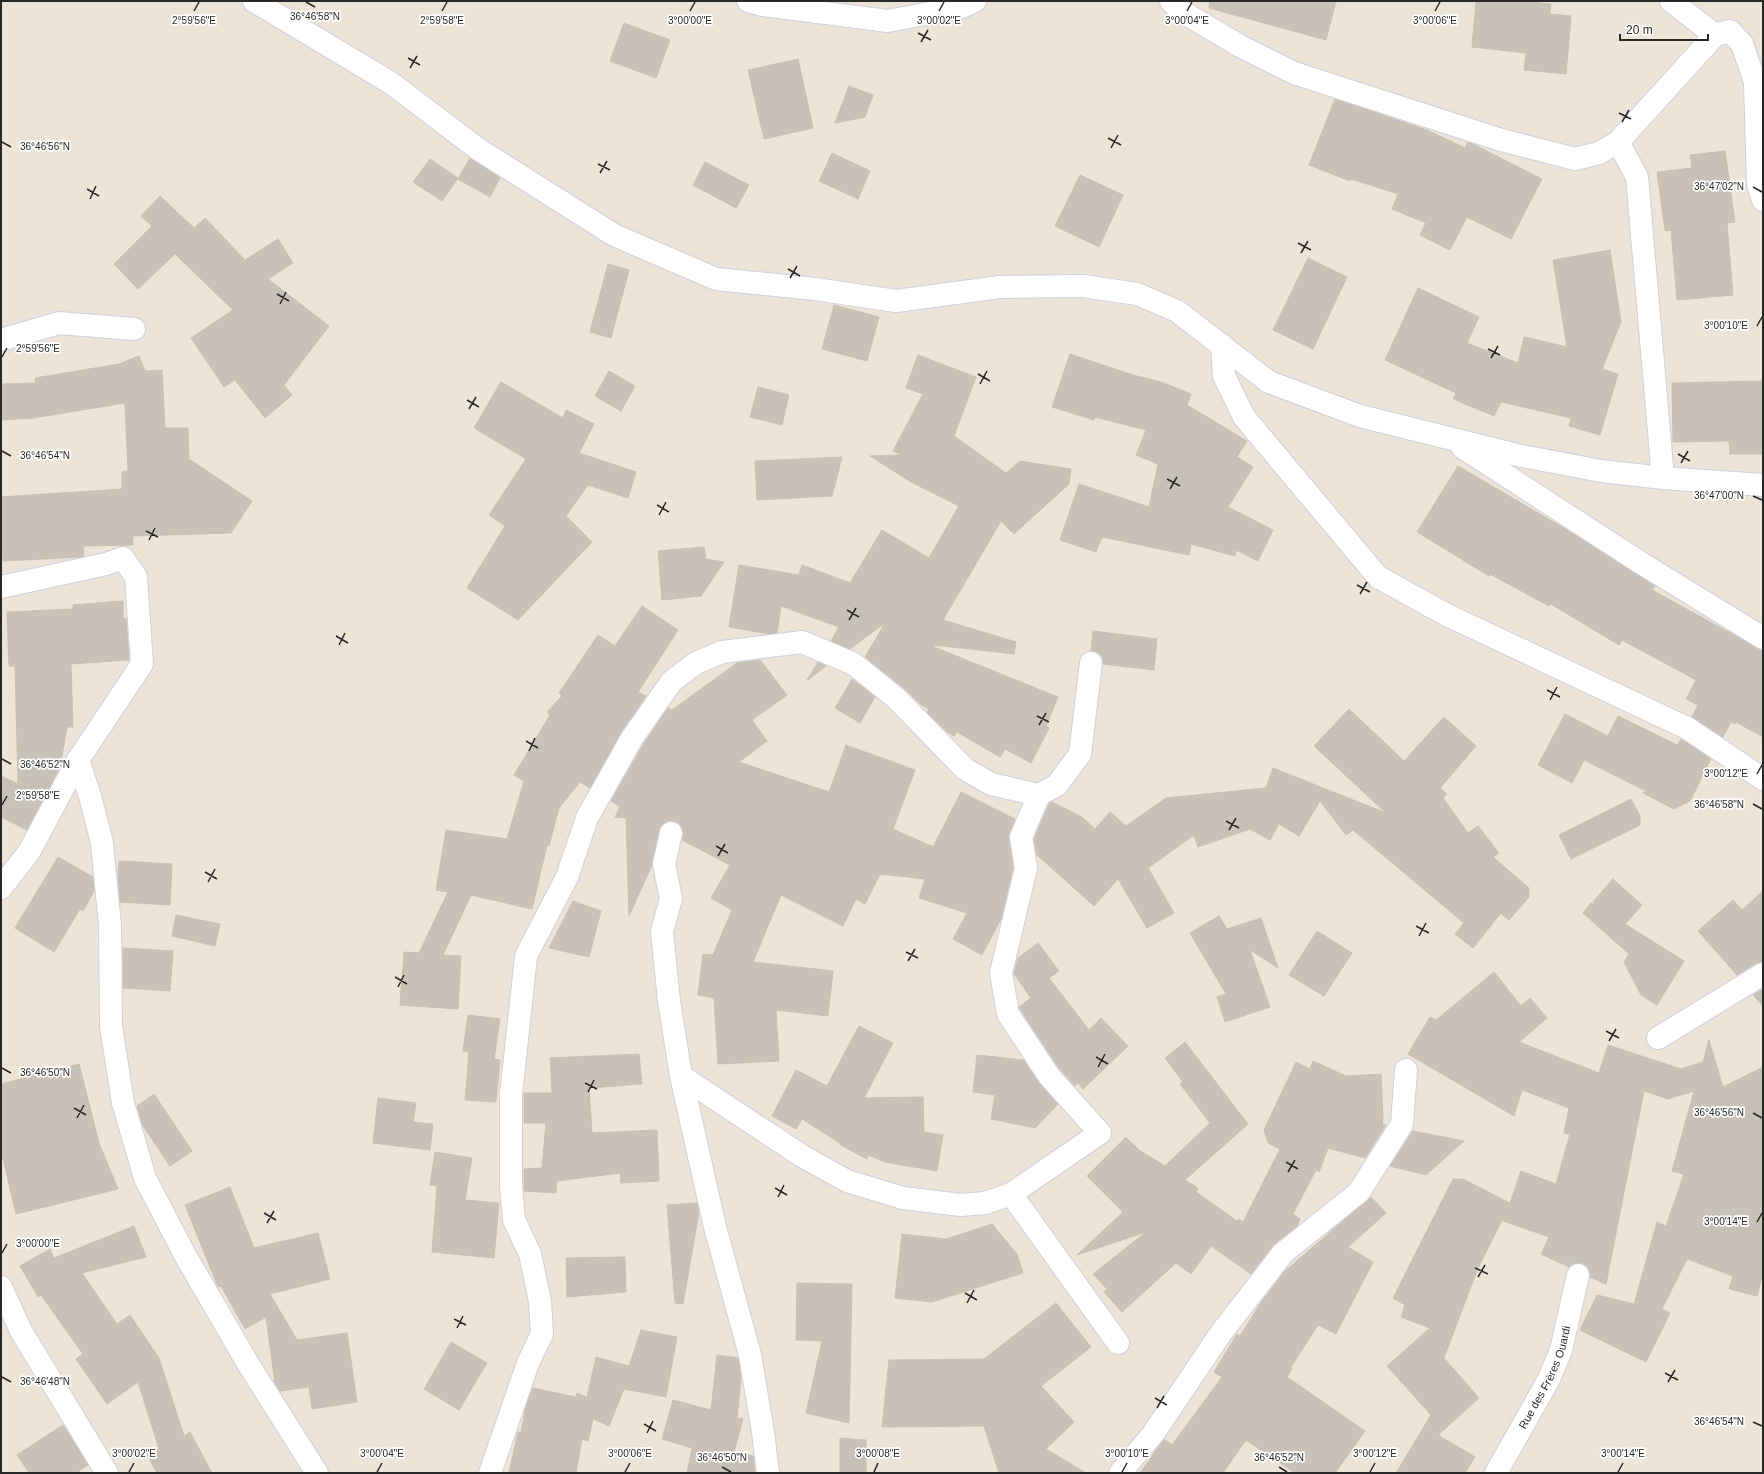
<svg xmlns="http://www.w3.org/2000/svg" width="1764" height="1474" font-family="Arial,sans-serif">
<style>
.building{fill:#c7c1b8;stroke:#c7c1b1}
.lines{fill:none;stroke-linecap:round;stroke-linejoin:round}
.minor-casing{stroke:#cdcfe3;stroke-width:24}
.minor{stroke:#fff;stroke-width:22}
.ticks{fill:none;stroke:#282828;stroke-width:1.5}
.labels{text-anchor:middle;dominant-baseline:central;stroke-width:3.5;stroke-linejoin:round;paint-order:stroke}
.street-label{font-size:11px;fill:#282828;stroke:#fff}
.ticks-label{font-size:10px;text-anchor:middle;fill:#282828;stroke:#fff;stroke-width:3.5;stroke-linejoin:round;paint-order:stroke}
</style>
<rect width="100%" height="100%" fill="#ece5d7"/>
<path class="building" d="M 1210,1 L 1336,1 L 1326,40 L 1209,8 Z
M 1476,1 L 1520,1 L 1551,4 L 1550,14 L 1571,16 L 1566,74 L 1524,70 L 1526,53 L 1472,47 Z
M 624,23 L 670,40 L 656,78 L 610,61 Z
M 798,59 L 813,128 L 764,139 L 748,70 Z
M 849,86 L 873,95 L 865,117 L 835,123 Z
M 1335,99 L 1427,130 L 1465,148 L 1468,142 L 1473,144 L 1542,179 L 1511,239 L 1467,217 L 1450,250 L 1420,235 L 1426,223 L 1392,209 L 1398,194 L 1351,179 L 1350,181 L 1309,165 Z
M 1725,151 L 1735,222 L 1727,223 L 1733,295 L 1677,300 L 1671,230 L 1665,231 L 1657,172 L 1692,168 L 1690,155 Z
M 832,153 L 870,171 L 858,199 L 819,181 Z
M 470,158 L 500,178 L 490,197 L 458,179 Z
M 430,159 L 458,178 L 442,201 L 413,182 Z
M 705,162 L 749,185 L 736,208 L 693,185 Z
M 1080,175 L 1123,195 L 1099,247 L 1055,226 Z
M 160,196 L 194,228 L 205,218 L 245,260 L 278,239 L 293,263 L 268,279 L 329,326 L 284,385 L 292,395 L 265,418 L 235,380 L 224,387 L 191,338 L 233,310 L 175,254 L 138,289 L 114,264 L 152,226 L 141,216 Z
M 1610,250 L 1621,322 L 1602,369 L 1618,374 L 1600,435 L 1569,426 L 1571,418 L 1501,402 L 1494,416 L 1453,399 L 1456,393 L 1385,360 L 1418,288 L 1479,317 L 1467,343 L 1518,363 L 1524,337 L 1567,347 L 1553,260 Z
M 1308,258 L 1347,277 L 1313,349 L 1273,330 Z
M 608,264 L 629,270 L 611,338 L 590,332 Z
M 834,305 L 879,317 L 867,361 L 822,349 Z
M 1070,354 L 1133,375 L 1164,383 L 1191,394 L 1187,405 L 1247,441 L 1237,457 L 1253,467 L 1228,507 L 1273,530 L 1258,561 L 1236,550 L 1235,556 L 1191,544 L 1189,555 L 1102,537 L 1096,552 L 1060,540 L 1079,484 L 1149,507 L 1158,464 L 1136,455 L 1146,430 L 1095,417 L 1094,420 L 1052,407 Z
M 918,355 L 976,377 L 954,436 L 1006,473 L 1020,461 L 1071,469 L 1069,484 L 1014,534 L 1001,521 L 943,620 L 1016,642 L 1014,654 L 934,645 L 934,647 L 1058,697 L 1046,726 L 1049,728 L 1031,763 L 1005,749 L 1000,757 L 957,732 L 954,736 L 946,731 L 927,712 L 929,709 L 920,704 L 905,689 L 865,657 L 885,623 L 850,649 L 831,641 L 839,627 L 781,606 L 777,633 L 769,634 L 729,627 L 739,565 L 799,575 L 802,565 L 850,583 L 882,530 L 929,558 L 959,506 L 911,482 L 870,456 L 902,455 L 893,451 L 923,394 L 906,388 Z
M 139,356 L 145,371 L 162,370 L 165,428 L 188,428 L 189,459 L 252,501 L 231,533 L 133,536 L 133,545 L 83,546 L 84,556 L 81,557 L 3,561 L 1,497 L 122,489 L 122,472 L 128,471 L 125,403 L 33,418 L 1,420 L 1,384 L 36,383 L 35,378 L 119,364 Z
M 609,371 L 635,386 L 621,411 L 595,396 Z
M 1763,381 L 1763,454 L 1730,454 L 1729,441 L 1673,442 L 1672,383 Z
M 501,382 L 563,418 L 566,410 L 594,424 L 579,453 L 636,472 L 628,498 L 588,485 L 566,516 L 592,542 L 518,620 L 467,588 L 505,526 L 489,515 L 526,459 L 474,428 Z
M 758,387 L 789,395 L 782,425 L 750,417 Z
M 842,457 L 832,496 L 757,500 L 755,461 Z
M 1458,466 L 1567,530 L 1655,586 L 1652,590 L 1763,651 L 1763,737 L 1736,722 L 1735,724 L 1731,722 L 1723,737 L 1692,717 L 1698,705 L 1686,699 L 1696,680 L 1622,640 L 1619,645 L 1551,604 L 1549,606 L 1490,574 L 1489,576 L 1417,532 Z
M 704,547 L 706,559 L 724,562 L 701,596 L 662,600 L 658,551 Z
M 123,601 L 123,619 L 126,618 L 129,660 L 71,664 L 73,727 L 67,727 L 60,768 L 27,830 L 1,817 L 1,776 L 18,784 L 15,666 L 9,666 L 7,612 L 73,609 L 73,605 Z
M 642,606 L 678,630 L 638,692 L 646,696 L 621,732 L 590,788 L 580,782 L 559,808 L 549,846 L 547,845 L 532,909 L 471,895 L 443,955 L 461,956 L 458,1009 L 400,1005 L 404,952 L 419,953 L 448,892 L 436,890 L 446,830 L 507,839 L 524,781 L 514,775 L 550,715 L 547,712 L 562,696 L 559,693 L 598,635 L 615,646 Z
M 1093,631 L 1157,639 L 1154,670 L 1103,664 L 1103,658 L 1099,653 L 1091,651 Z
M 760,660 L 787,695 L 752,720 L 767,741 L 739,762 L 829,792 L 846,745 L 915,770 L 893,829 L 933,847 L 961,792 L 1015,819 L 1009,839 L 1013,868 L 1001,919 L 982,955 L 953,939 L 967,913 L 919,898 L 925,879 L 880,874 L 865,904 L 856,899 L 843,926 L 781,895 L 753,962 L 833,971 L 828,1016 L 776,1010 L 779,1061 L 718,1064 L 714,998 L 698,995 L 703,954 L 713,955 L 732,910 L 711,898 L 730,865 L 682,840 L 683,830 L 680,824 L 674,821 L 667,821 L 662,825 L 659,830 L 652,865 L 629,916 L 626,818 L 615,817 L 620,807 L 611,801 L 643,745 L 668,708 L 672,710 L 737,663 Z
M 818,662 L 826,666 L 808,680 L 807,680 Z
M 852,679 L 875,697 L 860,723 L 835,708 Z
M 1349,709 L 1404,761 L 1444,717 L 1476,746 L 1440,788 L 1447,794 L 1443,798 L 1468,833 L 1478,826 L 1499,853 L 1493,857 L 1529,888 L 1529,897 L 1509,920 L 1501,913 L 1473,948 L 1455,934 L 1464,923 L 1353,830 L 1346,835 L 1320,801 L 1299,836 L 1279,824 L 1270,840 L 1250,829 L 1198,847 L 1194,835 L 1148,868 L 1174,913 L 1147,928 L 1118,879 L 1094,906 L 1037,855 L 1034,839 L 1049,804 L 1052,802 L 1082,817 L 1095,829 L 1110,812 L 1126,826 L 1166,798 L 1266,788 L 1273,768 L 1386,813 L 1314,746 Z
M 1565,714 L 1608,736 L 1618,716 L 1677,745 L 1681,739 L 1711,759 L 1690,801 L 1674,809 L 1643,793 L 1646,791 L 1584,760 L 1572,783 L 1538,765 Z
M 1631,799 L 1640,816 L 1640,825 L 1571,859 L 1559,835 Z
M 58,857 L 93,877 L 94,891 L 83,911 L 80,909 L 54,952 L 15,928 Z
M 119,861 L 172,864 L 170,905 L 120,902 L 118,877 Z
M 1613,879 L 1642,905 L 1625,924 L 1684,961 L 1657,1005 L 1641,995 L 1624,962 L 1629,954 L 1583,913 L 1591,903 L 1595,906 L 1593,902 Z
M 1763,891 L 1763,962 L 1756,963 L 1737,975 L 1698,931 L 1733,900 L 1742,910 Z
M 573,901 L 601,911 L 589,957 L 549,948 Z
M 176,915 L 220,924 L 215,946 L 172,936 Z
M 1219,916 L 1227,929 L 1261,918 L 1278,968 L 1250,950 L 1270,1007 L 1225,1022 L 1217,997 L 1226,994 L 1190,933 Z
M 1317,931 L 1352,953 L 1324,996 L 1289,975 Z
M 1038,943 L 1059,971 L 1049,978 L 1089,1030 L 1101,1018 L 1128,1046 L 1083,1089 L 1078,1083 L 1075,1086 L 1059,1068 L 1020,1009 L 1019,1007 L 1031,998 L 1014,974 L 1018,958 Z
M 123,948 L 173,951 L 170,991 L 123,988 Z
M 1494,972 L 1521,1006 L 1530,998 L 1547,1018 L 1519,1042 L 1599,1073 L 1608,1045 L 1681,1069 L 1703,1062 L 1709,1040 L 1723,1087 L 1763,1067 L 1763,1272 L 1757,1296 L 1729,1289 L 1733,1276 L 1687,1259 L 1662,1309 L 1670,1313 L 1646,1362 L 1580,1330 L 1597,1295 L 1634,1304 L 1657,1222 L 1666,1226 L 1684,1174 L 1672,1171 L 1694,1091 L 1668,1099 L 1644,1091 L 1606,1284 L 1590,1277 L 1587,1266 L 1581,1263 L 1575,1263 L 1569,1267 L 1541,1254 L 1549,1237 L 1503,1221 L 1506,1212 L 1478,1268 L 1444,1358 L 1479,1398 L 1438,1435 L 1475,1457 L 1465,1473 L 1396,1473 L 1431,1415 L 1387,1366 L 1430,1328 L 1401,1317 L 1405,1305 L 1393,1298 L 1453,1179 L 1463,1179 L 1510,1203 L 1521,1171 L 1556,1184 L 1570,1134 L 1564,1133 L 1569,1108 L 1522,1090 L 1514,1116 L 1408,1054 L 1430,1017 L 1436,1020 Z
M 1763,989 L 1763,1006 L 1753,995 Z
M 468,1015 L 500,1019 L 494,1059 L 500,1060 L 496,1102 L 465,1100 L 469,1052 L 463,1051 Z
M 859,1026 L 893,1043 L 864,1098 L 923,1097 L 924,1132 L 943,1135 L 937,1171 L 885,1162 L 868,1155 L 867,1159 L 839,1144 L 840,1143 L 802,1119 L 796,1129 L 772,1116 L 796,1070 L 827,1086 Z
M 1185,1042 L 1248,1124 L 1185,1180 L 1198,1188 L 1196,1192 L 1237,1221 L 1239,1219 L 1243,1222 L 1280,1149 L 1268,1143 L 1264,1130 L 1296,1062 L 1310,1069 L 1313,1061 L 1346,1076 L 1381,1074 L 1383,1119 L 1382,1125 L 1386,1125 L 1365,1158 L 1328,1148 L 1319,1172 L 1316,1170 L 1293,1214 L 1300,1219 L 1297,1226 L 1273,1245 L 1251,1274 L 1211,1246 L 1191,1274 L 1176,1263 L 1122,1312 L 1104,1292 L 1107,1289 L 1093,1274 L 1146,1232 L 1077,1255 L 1123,1212 L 1087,1176 L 1126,1137 L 1139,1150 L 1165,1166 L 1210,1123 L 1180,1084 L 1183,1082 L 1165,1058 Z
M 639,1054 L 642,1084 L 589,1088 L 592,1133 L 657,1130 L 659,1181 L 621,1183 L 620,1173 L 557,1181 L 556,1193 L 524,1191 L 524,1169 L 542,1168 L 546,1123 L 524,1123 L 524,1093 L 552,1093 L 550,1058 Z
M 977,1055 L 1024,1060 L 1040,1084 L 1058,1104 L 1035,1128 L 991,1119 L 995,1095 L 973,1092 Z
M 79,1064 L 99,1143 L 118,1189 L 16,1214 L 1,1150 L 1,1084 Z
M 154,1094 L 192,1151 L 170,1166 L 143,1126 L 137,1106 Z
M 378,1098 L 416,1103 L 413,1122 L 433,1124 L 430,1150 L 373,1143 Z
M 1413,1131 L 1464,1141 L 1426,1175 L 1390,1166 Z
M 435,1152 L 472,1158 L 465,1200 L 499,1203 L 494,1258 L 432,1252 L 437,1186 L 430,1185 Z
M 230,1187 L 254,1248 L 318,1233 L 330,1279 L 270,1294 L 297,1340 L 347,1333 L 357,1402 L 312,1409 L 309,1387 L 280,1391 L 275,1384 L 266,1317 L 245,1329 L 221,1286 L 218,1287 L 185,1205 Z
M 1371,1197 L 1386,1213 L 1348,1247 L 1373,1262 L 1336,1334 L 1318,1325 L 1291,1367 L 1292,1368 L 1287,1377 L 1365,1431 L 1335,1473 L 1295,1473 L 1246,1440 L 1223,1473 L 1140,1473 L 1164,1439 L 1172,1445 L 1222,1377 L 1214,1372 L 1237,1334 L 1240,1336 L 1262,1301 L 1285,1271 Z
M 697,1203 L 699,1212 L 683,1304 L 675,1303 L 667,1205 Z
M 992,1224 L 1017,1254 L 1023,1273 L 932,1302 L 895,1298 L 902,1234 L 946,1239 Z
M 134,1226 L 146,1257 L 82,1273 L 117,1324 L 130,1315 L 159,1358 L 184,1436 L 190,1432 L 212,1473 L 157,1473 L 147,1455 L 159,1449 L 138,1382 L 107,1404 L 76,1359 L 83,1354 L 41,1295 L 38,1297 L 20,1266 L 50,1249 L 54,1258 Z
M 625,1257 L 626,1292 L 567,1297 L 566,1258 Z
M 797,1283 L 852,1284 L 849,1423 L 806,1413 L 822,1341 L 796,1340 Z
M 1056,1303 L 1091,1347 L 1041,1386 L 1074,1422 L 1046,1449 L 1086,1473 L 999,1473 L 984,1426 L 882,1427 L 889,1360 L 984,1359 Z
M 641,1330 L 677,1337 L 666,1397 L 624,1389 L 609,1426 L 593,1419 L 588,1441 L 582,1439 L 576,1473 L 509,1473 L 518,1432 L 521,1432 L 526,1406 L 533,1388 L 576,1397 L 577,1393 L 587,1397 L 596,1357 L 629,1366 Z
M 451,1342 L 487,1363 L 459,1410 L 424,1389 Z
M 717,1355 L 738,1358 L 741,1378 L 737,1418 L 743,1419 L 734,1452 L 753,1456 L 755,1473 L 687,1473 L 692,1448 L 662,1439 L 673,1400 L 711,1410 Z
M 63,1425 L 88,1465 L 76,1473 L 29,1473 L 17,1455 Z
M 840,1438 L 866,1440 L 866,1473 L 840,1473 Z"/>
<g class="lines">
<defs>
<g id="minor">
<path d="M 254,1 L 391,83 L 478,149 L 614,235 L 716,279 L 815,289 L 896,301 L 1000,287 L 1083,286 L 1137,294 L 1177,311 L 1269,382 L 1360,416 L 1517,455 L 1601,471 L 1663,478 L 1763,485"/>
<path d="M 748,1 L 762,5 L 888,21 L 962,7 L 975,1"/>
<path d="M 1171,1 L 1181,11 L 1240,46 L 1294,73 L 1498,139 L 1575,159 L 1599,153 L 1618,142 L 1715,35 L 1730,31 L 1742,44 L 1755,82 L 1758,184 L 1763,200"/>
<path d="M 1671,1 L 1715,35"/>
<path d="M 1618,142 L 1637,177 L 1663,478"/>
<path d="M 1,340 L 59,323 L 134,329"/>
<path d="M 1222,345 L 1224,376 L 1244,417 L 1378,577 L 1447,615 L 1687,728 L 1763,779"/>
<path d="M 1462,447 L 1641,563 L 1763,638"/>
<path d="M 1,587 L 106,564 L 123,558 L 136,577 L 142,664 L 78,760 L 29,852 L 1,888"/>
<path d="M 78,760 L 90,796 L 102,843 L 110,925 L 111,1026 L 123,1103 L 145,1178 L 185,1255 L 247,1362 L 317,1473"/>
<path d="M 671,833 L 664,864 L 671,899 L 662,931 L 669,1001 L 681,1076 L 715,1227 L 750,1355 L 763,1432 L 768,1473"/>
<path d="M 1658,1038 L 1763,974"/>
<path d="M 681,1076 L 802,1156 L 847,1181 L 903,1198 L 961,1205 L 985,1203 L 1011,1194 L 1100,1133 L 1049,1076 L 1008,1014 L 1001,973 L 1026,868 L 1021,837 L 1039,795"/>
<path d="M 1011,1194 L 1118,1343"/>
<path d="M 1,1287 L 21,1331 L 107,1473"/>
<path d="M 490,1473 L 528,1363 L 542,1334 L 540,1301 L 530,1254 L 514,1220 L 511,1186 L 511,1095 L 526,956 L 567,877 L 587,818 L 632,738 L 672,681 L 696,663 L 722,652 L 802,642 L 854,664 L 897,699 L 965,769 L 991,784 L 1039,795 L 1057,785 L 1080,754 L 1091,663"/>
<path d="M 1120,1473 L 1153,1434 L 1221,1333 L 1283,1253 L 1359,1192 L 1402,1124 L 1406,1070"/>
<path id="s1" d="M 1496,1473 L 1549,1379 L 1561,1350 L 1578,1275"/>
</g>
</defs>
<use href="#minor" class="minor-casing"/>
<use href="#minor" class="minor"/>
</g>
<path class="ticks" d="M 306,2 L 315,7M 194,11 L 199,2M 442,11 L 447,2M 690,11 L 695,2M 939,11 L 944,2M 1187,11 L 1192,2M 1435,11 L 1440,2M 918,33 L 931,40M 921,42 L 928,30M 408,58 L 420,65M 410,68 L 417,56M 1619,113 L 1631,119M 1622,122 L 1629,110M 1108,138 L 1121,145M 2,142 L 11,147M 1111,148 L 1118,135M 598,164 L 610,170M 600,173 L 607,161M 1753,187 L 1762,192M 87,189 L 99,196M 90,199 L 96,186M 1298,243 L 1311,250M 1301,253 L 1308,241M 788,269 L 800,276M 790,278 L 797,266M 277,294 L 289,301M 280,304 L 286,292M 1757,326 L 1762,317M 1488,349 L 1500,355M 2,357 L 7,348M 1491,358 L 1498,346M 978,374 L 990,381M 980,384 L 987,371M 467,400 L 479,407M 469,409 L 476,397M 2,451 L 11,456M 1678,454 L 1690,461M 1681,463 L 1688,451M 1167,479 L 1180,486M 1170,489 L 1177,477M 1753,496 L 1762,500M 657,505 L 669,512M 659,515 L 666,502M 146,531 L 158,537M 149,540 L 155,528M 1357,585 L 1370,592M 1360,594 L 1367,582M 847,610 L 859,617M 849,620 L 856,608M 336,636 L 348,643M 339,645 L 345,633M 1547,690 L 1560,697M 1550,700 L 1557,687M 1037,716 L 1049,722M 1039,725 L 1046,713M 526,741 L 538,748M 529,751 L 535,738M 2,759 L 11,764M 1757,774 L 1762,765M 1753,804 L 1762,809M 2,805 L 7,796M 1226,821 L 1239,828M 1229,830 L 1236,818M 716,846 L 728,853M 718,856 L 725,844M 205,872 L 217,879M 208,882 L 215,869M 1416,926 L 1429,933M 1419,936 L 1426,923M 906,952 L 918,958M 908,961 L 915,949M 395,977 L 407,984M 398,987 L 404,975M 1606,1031 L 1619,1038M 1609,1041 L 1616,1029M 1096,1057 L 1108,1064M 1098,1067 L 1105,1054M 2,1068 L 11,1073M 585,1083 L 597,1089M 588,1092 L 594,1080M 74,1108 L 86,1115M 1753,1113 L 1762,1118M 77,1118 L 84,1105M 1286,1162 L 1298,1169M 1288,1172 L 1295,1160M 775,1188 L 787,1195M 778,1197 L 784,1185M 264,1213 L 276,1220M 1757,1222 L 1762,1213M 267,1223 L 274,1211M 2,1253 L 7,1244M 1475,1268 L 1488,1274M 1478,1277 L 1485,1265M 965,1293 L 977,1300M 967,1303 L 974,1290M 454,1319 L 466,1325M 457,1328 L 463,1316M 1665,1373 L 1678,1380M 2,1377 L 11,1382M 1668,1382 L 1675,1370M 1155,1398 L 1167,1405M 1157,1408 L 1164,1396M 1753,1422 L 1762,1426M 644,1424 L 656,1431M 647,1433 L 653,1421M 722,1467 L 731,1472M 1279,1467 L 1287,1472M 129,1472 L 134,1463M 377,1472 L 382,1463M 625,1472 L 630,1463M 874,1472 L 878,1463M 1122,1472 L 1127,1463M 1370,1472 L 1375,1463M 1618,1472 L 1623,1463"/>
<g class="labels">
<g class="street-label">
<text stroke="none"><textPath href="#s1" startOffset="108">Rue des Frères Ouardi</textPath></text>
</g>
</g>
<g class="ticks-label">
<text x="315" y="20">36°46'58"N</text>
<text x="194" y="24">2°59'56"E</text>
<text x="442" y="24">2°59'58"E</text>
<text x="690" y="24">3°00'00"E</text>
<text x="939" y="24">3°00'02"E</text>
<text x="1187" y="24">3°00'04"E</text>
<text x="1435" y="24">3°00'06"E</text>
<text x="45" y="150">36°46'56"N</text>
<text x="1719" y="190">36°47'02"N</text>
<text x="1726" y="329">3°00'10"E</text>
<text x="38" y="352">2°59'56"E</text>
<text x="45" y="459">36°46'54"N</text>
<text x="1719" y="499">36°47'00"N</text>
<text x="45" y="768">36°46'52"N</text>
<text x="1726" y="777">3°00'12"E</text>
<text x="38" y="799">2°59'58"E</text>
<text x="1719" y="808">36°46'58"N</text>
<text x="45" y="1076">36°46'50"N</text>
<text x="1719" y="1116">36°46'56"N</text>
<text x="1726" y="1225">3°00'14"E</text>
<text x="38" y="1247">3°00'00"E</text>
<text x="45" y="1385">36°46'48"N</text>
<text x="1719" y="1425">36°46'54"N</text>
<text x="134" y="1457">3°00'02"E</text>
<text x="382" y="1457">3°00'04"E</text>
<text x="630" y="1457">3°00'06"E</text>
<text x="878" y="1457">3°00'08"E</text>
<text x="1127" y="1457">3°00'10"E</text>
<text x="1375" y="1457">3°00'12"E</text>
<text x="1623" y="1457">3°00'14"E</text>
<text x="722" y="1461">36°46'50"N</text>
<text x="1279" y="1461">36°46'52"N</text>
</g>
<rect width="1764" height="1474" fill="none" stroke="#282828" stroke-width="4"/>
<path d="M1620 34v6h88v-6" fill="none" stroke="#282828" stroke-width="2"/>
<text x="1626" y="34" font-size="12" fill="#282828" stroke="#ffffff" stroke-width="3" paint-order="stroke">20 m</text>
</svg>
